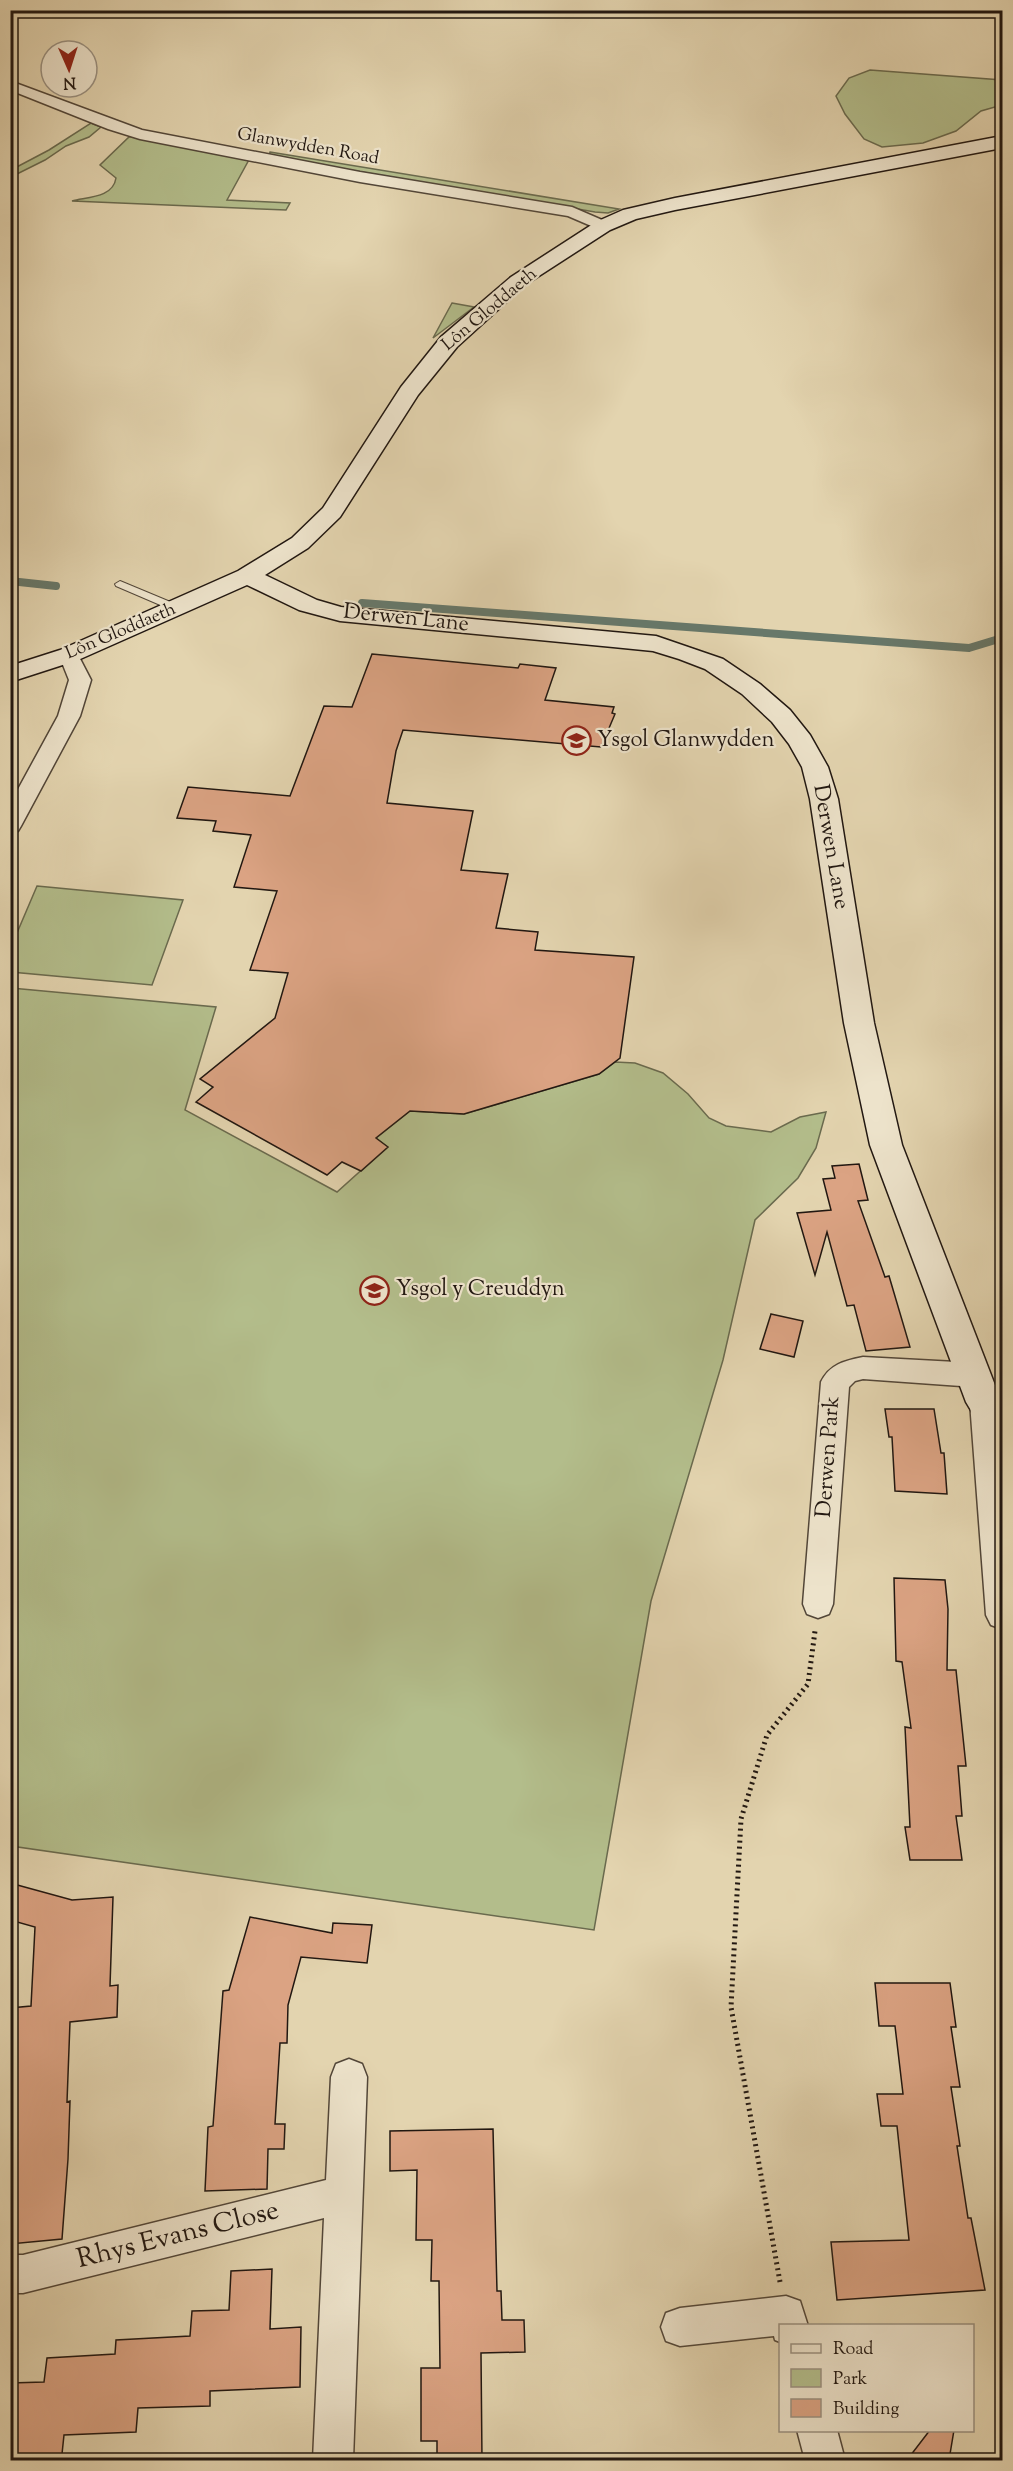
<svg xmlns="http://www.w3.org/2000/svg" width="1013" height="2471" font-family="'Sorts Mill Goudy',serif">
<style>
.green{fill:#b3bd8b;stroke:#6a6a4e;stroke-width:1.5}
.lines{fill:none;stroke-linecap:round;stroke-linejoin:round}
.stream{stroke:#67786a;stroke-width:8}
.building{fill:#dba383;stroke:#211711;stroke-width:1.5}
.lane-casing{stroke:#524638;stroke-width:2}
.street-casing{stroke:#524638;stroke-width:3}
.secondary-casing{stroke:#211711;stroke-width:3}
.path{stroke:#211711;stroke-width:5;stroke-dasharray:2 4;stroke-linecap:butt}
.lane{fill:#ede3cb;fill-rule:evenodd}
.street{fill:#ede3cb;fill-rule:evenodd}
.secondary{fill:#ede3cb;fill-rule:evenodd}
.labels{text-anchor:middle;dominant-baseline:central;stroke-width:4.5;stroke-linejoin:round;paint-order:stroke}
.far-street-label{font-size:18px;fill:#211711;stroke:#ede3cb}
.street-label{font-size:22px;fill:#211711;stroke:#ede3cb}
.poi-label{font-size:22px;fill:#211711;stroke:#ede3cb;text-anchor:start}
.near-street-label{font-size:27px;fill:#211711;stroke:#ede3cb}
</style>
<rect width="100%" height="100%" fill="#e3d4af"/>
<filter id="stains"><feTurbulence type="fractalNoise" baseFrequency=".00333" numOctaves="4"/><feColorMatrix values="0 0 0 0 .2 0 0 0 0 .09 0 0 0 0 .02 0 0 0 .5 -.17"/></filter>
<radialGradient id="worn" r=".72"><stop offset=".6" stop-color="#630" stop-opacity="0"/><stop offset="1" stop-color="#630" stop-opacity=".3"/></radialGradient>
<path class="green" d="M 870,70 L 1002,80 L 1002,105 L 981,111 L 956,131 L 923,143 L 882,147 L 864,139 L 845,114 L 836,96 L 849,78 Z
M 91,123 L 101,127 L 89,137 L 66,146 L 45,160 L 11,177 L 11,170 L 49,150 Z
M 140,134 L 251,156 L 227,200 L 290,203 L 286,210 L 72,201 C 87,197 113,198 116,178 L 100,165 L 129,137 Z
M 270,152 L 619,209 L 608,213 L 595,212 L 269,156 Z
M 452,303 L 474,307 L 433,338 Z
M 37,886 L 183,900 L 152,985 L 11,972 L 11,947 Z
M 11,988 L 216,1007 L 185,1110 L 337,1192 L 387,1147 L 376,1138 L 410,1111 L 464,1114 L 599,1074 L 615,1062 L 635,1063 L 663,1073 L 688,1094 L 709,1118 L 726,1126 L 771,1132 L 800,1117 L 826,1112 L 816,1148 L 798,1178 L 755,1220 L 723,1360 L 651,1601 L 594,1930 L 11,1846 Z"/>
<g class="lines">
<path class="stream" d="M 10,581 L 56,586
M 362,603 L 969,648 L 1002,638"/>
</g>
<path class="building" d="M 372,654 L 518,668 L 520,664 L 556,668 L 545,700 L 614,707 L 612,713 L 615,714 L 601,747 L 403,730 L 396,751 L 387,803 L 473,811 L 461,870 L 508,874 L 496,928 L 538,932 L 535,950 L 634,957 L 620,1058 L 599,1074 L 464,1114 L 410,1111 L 376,1138 L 388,1147 L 361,1171 L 342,1162 L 327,1175 L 196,1102 L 213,1087 L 200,1079 L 275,1018 L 288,973 L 250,970 L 277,891 L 234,887 L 251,835 L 213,831 L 216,821 L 177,818 L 188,787 L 290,796 L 324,706 L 352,707 Z
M 859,1164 L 868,1200 L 858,1201 L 885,1277 L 889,1276 L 910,1347 L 866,1351 L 854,1305 L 847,1306 L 827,1232 L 815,1275 L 797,1213 L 831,1210 L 823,1179 L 835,1178 L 832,1166 Z
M 771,1314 L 803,1321 L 794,1357 L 760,1349 Z
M 885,1409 L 934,1409 L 941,1453 L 944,1453 L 947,1494 L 895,1491 L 892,1437 L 889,1437 Z
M 894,1578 L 945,1580 L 948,1609 L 947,1670 L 956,1670 L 966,1766 L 958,1766 L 962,1816 L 956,1816 L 962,1860 L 910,1860 L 905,1827 L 910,1827 L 905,1727 L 911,1728 L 902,1662 L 896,1661 Z
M 10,1883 L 72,1900 L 113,1897 L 110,1986 L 118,1985 L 117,2017 L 70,2022 L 67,2102 L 70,2101 L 68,2159 L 62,2239 L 10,2244 L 10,2008 L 31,2006 L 35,1927 L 10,1920 Z
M 250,1917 L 332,1933 L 333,1923 L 372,1925 L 367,1963 L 301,1957 L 288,2005 L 287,2043 L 280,2043 L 275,2124 L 285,2124 L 284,2149 L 268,2149 L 267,2189 L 205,2191 L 208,2127 L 213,2126 L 223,1991 L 229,1990 Z
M 875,1983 L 950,1983 L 956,2027 L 951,2027 L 960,2087 L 951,2087 L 960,2146 L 957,2146 L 968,2218 L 971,2218 L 985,2290 L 837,2300 L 831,2242 L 909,2240 L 897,2126 L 881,2126 L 877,2094 L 903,2094 L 895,2026 L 879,2026 Z
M 493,2129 L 497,2291 L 501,2291 L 502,2320 L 524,2320 L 525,2352 L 481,2353 L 482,2460 L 437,2460 L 437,2441 L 421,2441 L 421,2368 L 440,2368 L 439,2281 L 431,2281 L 432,2240 L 416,2240 L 417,2170 L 390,2171 L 390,2131 Z
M 272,2269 L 270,2329 L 301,2327 L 300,2387 L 210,2391 L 210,2406 L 138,2408 L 136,2432 L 64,2435 L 62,2454 L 10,2455 L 10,2383 L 44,2382 L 47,2358 L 115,2354 L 116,2340 L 190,2336 L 192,2311 L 229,2310 L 231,2271 Z
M 930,2430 L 954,2430 L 949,2460 L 907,2460 Z"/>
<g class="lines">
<defs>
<path id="lane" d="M 120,581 L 180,606 L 181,608 L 176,611 L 172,610 L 116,586 L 115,584 Z"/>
<path id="street" d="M 10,81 L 142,130 L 360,172 L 572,207 L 609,223 L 611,226 L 603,231 L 568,216 L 360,182 L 140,139 L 108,129 L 10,90 Z
M 69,649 L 76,651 L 91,680 L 80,716 L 21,826 L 18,831 L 10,833 L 10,804 L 58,716 L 69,680 L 59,655 L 62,651 Z
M 863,1357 L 975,1363 L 985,1367 L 989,1375 L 985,1383 L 975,1387 L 863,1379 L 855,1381 L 849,1387 L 833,1604 L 829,1614 L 818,1618 L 807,1614 L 803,1604 L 821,1382 C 830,1364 844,1361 863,1357 Z
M 984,1390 L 994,1394 L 998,1402 L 1002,1448 L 1002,1629 L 991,1625 L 986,1615 L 970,1402 L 974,1394 Z
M 349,2059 L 362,2064 L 367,2077 L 353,2460 L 313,2460 L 324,2218 L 23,2293 L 10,2293 L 10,2255 L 23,2255 L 326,2180 L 331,2077 L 336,2064 Z
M 786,2296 L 800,2301 L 808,2326 L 780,2326 L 780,2342 L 775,2340 L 774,2336 L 680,2346 L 666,2341 L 661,2327 L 666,2313 L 680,2308 Z
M 797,2430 L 837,2430 L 845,2460 L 805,2460 Z"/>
<path id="secondary" d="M 1002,136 L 1002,148 L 675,210 L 636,219 L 610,230 L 525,285 L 457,347 L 418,395 L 340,517 L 308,548 L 265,575 L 317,600 L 341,607 L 656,636 L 723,659 L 760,684 L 790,710 L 810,735 L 828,767 L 838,799 L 874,1023 L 902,1145 L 998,1393 L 1002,1394 L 1002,1423 L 972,1412 L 966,1402 L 870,1145 L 844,1023 L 810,799 L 802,767 L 789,744 L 772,722 L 742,694 L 705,669 L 679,659 L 653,651 L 613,647 L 340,621 L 299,610 L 247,585 L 78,660 L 10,682 L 10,666 L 60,650 L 238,571 L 292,538 L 323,508 L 401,387 L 441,337 L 511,277 L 596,222 L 623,210 L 675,198 Z"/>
</defs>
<use href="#lane" class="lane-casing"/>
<use href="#street" class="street-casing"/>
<use href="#secondary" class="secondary-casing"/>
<path class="path" d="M 780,2282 L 731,2007 L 741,1819 L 767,1735 L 808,1684 L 815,1631"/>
<use href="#lane" class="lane"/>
<use href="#street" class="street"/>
<use href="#secondary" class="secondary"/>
</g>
<defs>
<symbol id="school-ring" viewBox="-11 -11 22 22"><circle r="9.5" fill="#ede3cb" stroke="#8f2418" stroke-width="1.5"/><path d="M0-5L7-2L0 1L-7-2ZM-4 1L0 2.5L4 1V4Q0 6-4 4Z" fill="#8f2418"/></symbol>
</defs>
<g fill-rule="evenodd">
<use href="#school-ring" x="560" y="724" width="33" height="33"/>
<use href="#school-ring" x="358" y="1274" width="33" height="33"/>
</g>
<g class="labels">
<g class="far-street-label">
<text transform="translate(308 147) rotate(10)">Glanwydden Road</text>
<text transform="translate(490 310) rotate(-40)">Lôn Gloddaeth</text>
<text transform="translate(121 632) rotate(-23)">Lôn Gloddaeth</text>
</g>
<g class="street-label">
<text transform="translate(406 619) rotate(6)">Derwen Lane</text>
<text transform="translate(830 847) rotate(80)">Derwen Lane</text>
<text transform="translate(829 1457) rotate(-86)">Derwen Park</text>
</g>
<g class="poi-label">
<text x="597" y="741">Ysgol Glanwydden</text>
<text x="396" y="1290">Ysgol y Creuddyn</text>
</g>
<g class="near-street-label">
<text transform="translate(178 2236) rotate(-14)">Rhys Evans Close</text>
</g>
</g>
<rect width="1013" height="2471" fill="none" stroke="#e3d4af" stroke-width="36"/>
<rect x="12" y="12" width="989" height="2447" fill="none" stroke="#211711" stroke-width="3"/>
<rect x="18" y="18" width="977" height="2435" fill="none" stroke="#211711" stroke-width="1.5"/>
<rect x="779" y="2324" width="195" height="108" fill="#ede3cb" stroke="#9b9181" stroke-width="1.5"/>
<rect x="791" y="2344" width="30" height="9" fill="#ede3cb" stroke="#9b9181" stroke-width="1.5"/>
<text x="833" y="2354" font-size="18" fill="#211711">Road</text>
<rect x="791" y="2369" width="30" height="18" fill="#b3bd8b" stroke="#9b9181" stroke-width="1.5"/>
<text x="833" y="2384" font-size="18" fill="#211711">Park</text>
<rect x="791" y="2399" width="30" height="18" fill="#dba383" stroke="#9b9181" stroke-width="1.5"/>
<text x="833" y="2414" font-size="18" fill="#211711">Building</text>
<g transform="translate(69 69) rotate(177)"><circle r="28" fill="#ede3cb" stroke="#9b9181" stroke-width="1.5"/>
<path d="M0-4.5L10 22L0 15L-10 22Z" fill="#8f2418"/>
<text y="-9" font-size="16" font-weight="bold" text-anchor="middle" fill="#211711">N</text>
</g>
<rect width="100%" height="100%" filter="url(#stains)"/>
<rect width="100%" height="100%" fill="url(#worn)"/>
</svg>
